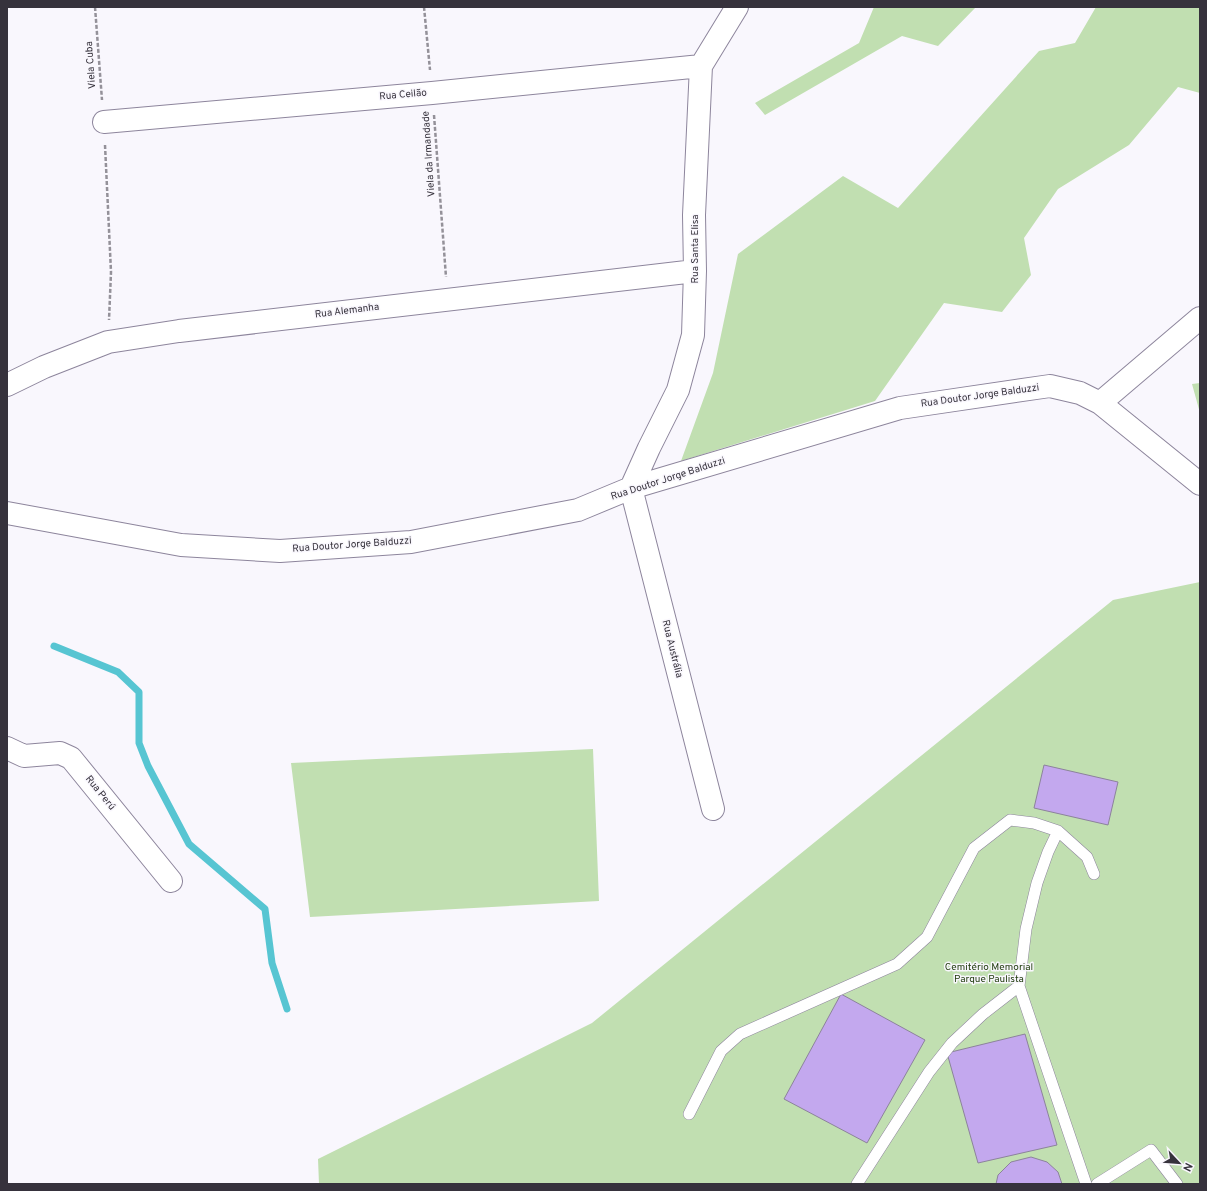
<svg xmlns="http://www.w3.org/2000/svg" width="1207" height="1191" font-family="Overpass,sans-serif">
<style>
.green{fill:#c1dfb1}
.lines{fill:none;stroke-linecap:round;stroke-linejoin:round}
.stream{stroke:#57c5d2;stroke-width:7}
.building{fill:#c3a8ee;stroke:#8c839b}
.lane-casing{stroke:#8d859c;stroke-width:12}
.street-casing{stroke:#8d859c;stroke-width:24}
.path{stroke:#949199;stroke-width:2.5;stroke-dasharray:4 2;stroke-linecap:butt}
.lane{stroke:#fff;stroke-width:11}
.street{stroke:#fff;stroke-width:22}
.labels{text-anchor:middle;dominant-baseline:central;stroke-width:3;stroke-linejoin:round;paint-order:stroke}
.street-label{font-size:10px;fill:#36323c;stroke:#f9f7fd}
.park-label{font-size:10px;fill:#1d390a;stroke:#f9f7fd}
</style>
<rect width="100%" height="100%" fill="#f9f7fd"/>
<path class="green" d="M 874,7 L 976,7 L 938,46 L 902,36 L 765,115 L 755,103 L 859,43 Z
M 1096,7 L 1200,7 L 1200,93 L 1178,87 L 1129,145 L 1058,189 L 1024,238 L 1031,275 L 1002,312 L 944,303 L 875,401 L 681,461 L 713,373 L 738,254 L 843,176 L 898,208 L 1039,51 L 1075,43 Z
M 1200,383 L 1200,413 L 1192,384 Z
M 1200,582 L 1200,1184 L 319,1184 L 318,1159 L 592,1023 L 1113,600 Z
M 593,749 L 599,901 L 310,917 L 291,763 Z"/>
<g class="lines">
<path class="stream" d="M 54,646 L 118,672 L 139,692 L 139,743 L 148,766 L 189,844 L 265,909 L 272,963 L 287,1009"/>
</g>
<path class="building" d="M 1044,765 L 1118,782 L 1108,825 L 1034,808 Z
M 841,994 L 925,1040 L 867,1143 L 784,1099 Z
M 1025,1034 L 1057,1145 L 978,1163 L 947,1053 Z
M 1031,1157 L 1047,1162 L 1058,1172 L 1062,1184 L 996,1184 L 998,1175 L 1011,1162 Z"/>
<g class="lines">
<defs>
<path id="lane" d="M 689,1114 L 721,1051 L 740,1034 L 897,964 L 927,937 L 974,848 L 1010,820 L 1034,823 L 1058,831
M 857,1184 L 929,1072 L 952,1043 L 983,1014 L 1019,986
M 1086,1184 L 1019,986 L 1026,929 L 1037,883 L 1048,852 L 1058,831 L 1087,857 L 1094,874
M 1097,1184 L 1151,1150 L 1177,1184"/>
<path id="street" d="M 104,122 L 432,93 L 701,66
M 7,385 L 44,367 L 108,342 L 179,331 L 695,271
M 1100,403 L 1200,318
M 631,488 L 649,448 L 678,390 L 693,335 L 695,271 L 694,215 L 701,66 L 737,7
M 631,488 L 713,809
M 7,513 L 181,545 L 280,551 L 411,542 L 578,510 L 631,488 L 900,408 L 1050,386 L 1080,393 L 1100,403 L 1200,484
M 7,748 L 24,756 L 60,753 L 71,758 L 171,881"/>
</defs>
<use href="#lane" class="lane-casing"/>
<use href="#street" class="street-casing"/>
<path class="path" d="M 95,7 L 102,100
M 424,7 L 430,70
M 434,115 L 446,277
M 105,145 L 111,272 L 109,320"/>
<use href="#lane" class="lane"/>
<use href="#street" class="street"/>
</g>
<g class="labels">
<g class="street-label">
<text transform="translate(91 65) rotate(-94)">Viela Cuba</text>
<text transform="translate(403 95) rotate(-5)">Rua Ceilão</text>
<text transform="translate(429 154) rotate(-94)">Viela da Irmandade</text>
<text transform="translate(695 249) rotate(-90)">Rua Santa Elisa</text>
<text transform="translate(347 311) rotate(-7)">Rua Alemanha</text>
<text transform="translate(980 396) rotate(-8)">Rua Doutor Jorge Balduzzi</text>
<text transform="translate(668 479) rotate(-18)">Rua Doutor Jorge Balduzzi</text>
<text transform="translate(352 545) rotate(-4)">Rua Doutor Jorge Balduzzi</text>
<text transform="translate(672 649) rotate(76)">Rua Austrália</text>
<text transform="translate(100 793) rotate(51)">Rua Perú</text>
</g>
<g class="park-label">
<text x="989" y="967">Cemitério Memorial<tspan x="989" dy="12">Parque Paulista</tspan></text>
</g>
</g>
<rect width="1207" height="1191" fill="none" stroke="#36323c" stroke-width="16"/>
<g transform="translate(1179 1163) rotate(116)" stroke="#f9f7fd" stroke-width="3" paint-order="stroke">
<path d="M0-3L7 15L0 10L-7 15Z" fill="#36323c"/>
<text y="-6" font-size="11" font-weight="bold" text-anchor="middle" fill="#36323c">N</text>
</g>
</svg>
